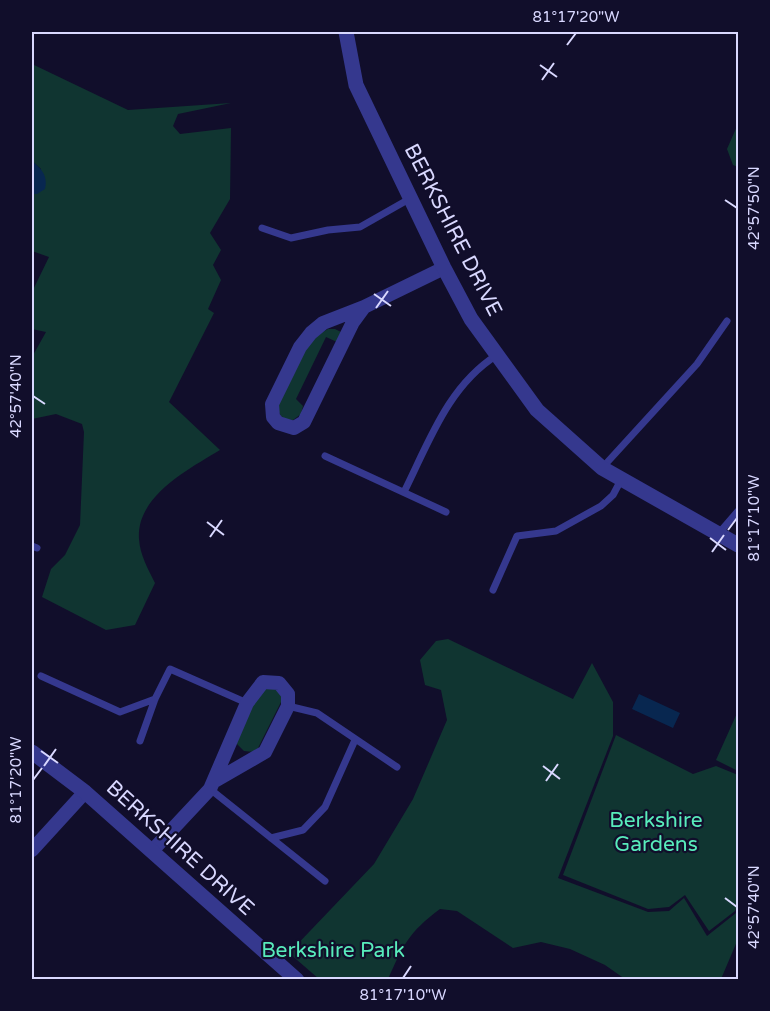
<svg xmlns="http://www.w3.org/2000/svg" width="770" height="1011" font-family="'Varela Round',sans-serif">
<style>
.green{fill:#103531}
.water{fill:#082750}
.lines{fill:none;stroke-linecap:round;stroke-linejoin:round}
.service{stroke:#35388e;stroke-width:7}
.minor{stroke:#35388e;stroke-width:14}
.tertiary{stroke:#35388e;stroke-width:15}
.ticks{fill:none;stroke:#d9d8ff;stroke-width:2}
.labels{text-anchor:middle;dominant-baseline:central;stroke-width:4.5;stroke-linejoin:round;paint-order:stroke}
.street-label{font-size:21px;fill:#d9d8ff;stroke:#110e2b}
.park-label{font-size:21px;fill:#58ebbb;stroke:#110e2b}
.neatline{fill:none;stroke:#d9d8ff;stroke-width:2}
.ticks-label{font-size:15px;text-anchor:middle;fill:#d9d8ff}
</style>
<rect width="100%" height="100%" fill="#110e2b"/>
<path class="green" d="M 32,64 L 128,110 L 231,103 L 178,114 L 173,126 L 180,134 L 231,128 L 230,199 L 210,233 L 221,250 L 213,265 L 221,280 L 208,309 L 214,313 L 169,402 L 220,450 C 189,469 136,496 139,539 C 140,555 148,569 155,583 L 135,625 L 106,630 L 42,597 L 51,569 L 65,555 L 80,525 L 84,432 L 82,424 L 56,414 L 32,419 L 32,357 L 46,332 L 32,329 L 32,292 L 49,257 L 32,251 L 32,194 L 37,194 L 41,169 L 32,161 Z
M 738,124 L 738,167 L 733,165 L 727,149 Z
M 328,329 L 335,329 L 341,332 L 337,342 L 326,337 L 296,399 L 303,406 L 301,414 L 293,420 C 281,420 278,414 278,404 C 291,378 301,343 328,329 Z
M 448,639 L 573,699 L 592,663 L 613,702 L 613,736 L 558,878 L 648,912 L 669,911 L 684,898 L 707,936 L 736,913 L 738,909 L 738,939 L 721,979 L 625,979 L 605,965 L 570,949 L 541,942 L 513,948 L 457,911 L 440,909 C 408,933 404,944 388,979 L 319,979 L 289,953 L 374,864 L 413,799 L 447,720 L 441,690 L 425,685 L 420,660 L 436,641 Z
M 266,686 L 280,691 L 282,700 L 258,748 L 254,752 L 244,751 L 237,744 L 237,739 L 258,694 Z
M 738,711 L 738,771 L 716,760 Z
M 616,735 L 693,774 L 716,766 L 738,775 L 738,903 L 735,911 L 709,931 L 685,895 L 669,907 L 648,909 L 563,875 Z"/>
<path class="water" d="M 32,161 C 42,169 48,176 45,189 L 37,194 L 32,194 Z
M 639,694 L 680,713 L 673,728 L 632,709 Z"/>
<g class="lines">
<path class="service" d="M 262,228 L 291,238 L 328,230 L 360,227 L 411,198
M 325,456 L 446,512
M 602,468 L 697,364 L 727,321
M 404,492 C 429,442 448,386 497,355
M 719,533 L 738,511
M 32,546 L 37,548
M 493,590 L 517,536 L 556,531 L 601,506 L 613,495 L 621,480
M 41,676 L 120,712 L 155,699
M 288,706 L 317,713 L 397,767
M 140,741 L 155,699 L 170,669 L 247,703
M 210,789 L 325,881
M 271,838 L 303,830 L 325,807 L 355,740"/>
<path class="minor" d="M 364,307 L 353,322 L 304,422 L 294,428 L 278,423 L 273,417 L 272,404 L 300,347 L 311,333 L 323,323 L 364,307 L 444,268
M 32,850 L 85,792
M 152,851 L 210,789 L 213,782 L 247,703 L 263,682 L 279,683 L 288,694 L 288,706 L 265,752 L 213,782"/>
<path class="tertiary" d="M 346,32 L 356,85 L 444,268 L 471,319 L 537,410 L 602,468 L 738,545
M 32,752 L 85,792 L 297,980"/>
</g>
<path class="ticks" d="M 567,45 L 576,33M 540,65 L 557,77M 542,80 L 554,63M 725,200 L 737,208M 374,294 L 391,306M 376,308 L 388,291M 33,396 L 45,404M 207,522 L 224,535M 728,530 L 737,518M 210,537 L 222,520M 710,538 L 726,550M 712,552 L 724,535M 41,751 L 58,763M 44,766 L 56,749M 543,766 L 560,779M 33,780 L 42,768M 546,781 L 558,764M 725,898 L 737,907M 403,978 L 411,966"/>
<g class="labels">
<g class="street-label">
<text transform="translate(453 230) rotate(63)">BERKSHIRE DRIVE</text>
<text transform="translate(180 848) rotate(42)">BERKSHIRE DRIVE</text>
</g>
<g class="park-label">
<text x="656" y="820">Berkshire<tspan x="656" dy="24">Gardens</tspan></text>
<text x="333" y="950">Berkshire Park</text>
</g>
</g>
<rect width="770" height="1011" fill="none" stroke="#110e2b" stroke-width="66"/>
<rect x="33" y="33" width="704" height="945" class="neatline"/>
<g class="ticks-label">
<text x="576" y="22">81°17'20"W</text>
<text transform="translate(754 208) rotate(-90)" y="5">42°57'50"N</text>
<text transform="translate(16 396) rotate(-90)" y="5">42°57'40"N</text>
<text transform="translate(754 518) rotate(-90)" y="5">81°17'10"W</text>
<text transform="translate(16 780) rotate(-90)" y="5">81°17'20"W</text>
<text transform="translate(754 907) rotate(-90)" y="5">42°57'40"N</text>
<text x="403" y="1000">81°17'10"W</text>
</g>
</svg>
